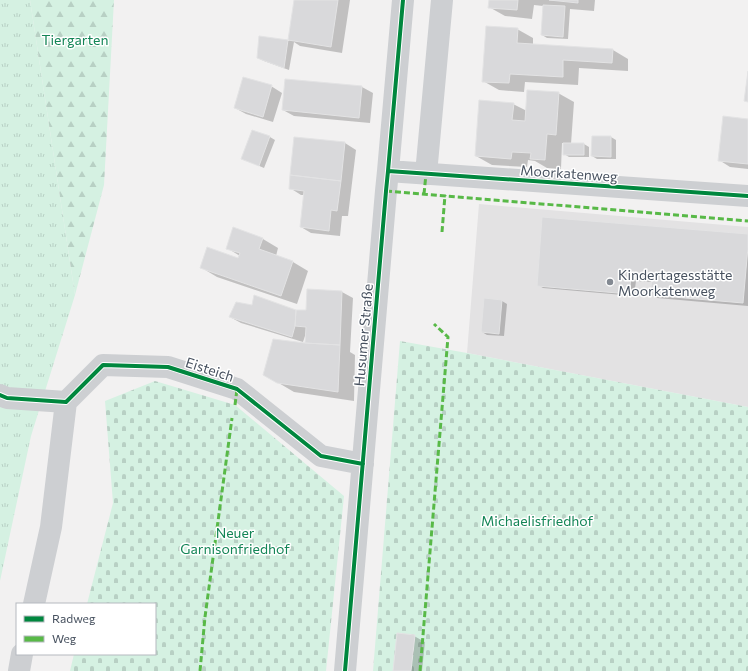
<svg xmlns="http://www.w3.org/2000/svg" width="748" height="671" font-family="Commissioner,sans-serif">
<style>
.education{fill:#e3e2e3}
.grass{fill:url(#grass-tufts)}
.forest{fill:url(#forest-firs)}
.cemetery{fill:url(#cemetery-stones)}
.shadow{fill:#0003}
.building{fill:#d9d9db;stroke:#e3e3e4}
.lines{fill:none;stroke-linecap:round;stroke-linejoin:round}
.minor{stroke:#cdcfd2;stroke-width:22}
.quiet{stroke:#58b947;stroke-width:3;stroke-dasharray:6 3;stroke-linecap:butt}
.cycleway-casing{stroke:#fff;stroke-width:6}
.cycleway{stroke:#00873e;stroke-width:4}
.poi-dot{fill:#838992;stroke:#fff;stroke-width:1.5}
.labels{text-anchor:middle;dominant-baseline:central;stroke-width:3;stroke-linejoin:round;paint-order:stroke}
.park-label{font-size:14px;fill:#138556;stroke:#fff}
.street-label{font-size:14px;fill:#47515f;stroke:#fff}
.poi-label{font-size:14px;fill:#47515f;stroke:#fff;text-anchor:start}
</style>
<defs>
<pattern id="grass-tufts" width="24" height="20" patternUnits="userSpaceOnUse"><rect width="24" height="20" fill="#d5f1e2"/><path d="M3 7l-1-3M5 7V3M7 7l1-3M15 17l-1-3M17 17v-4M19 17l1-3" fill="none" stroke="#b8d0c4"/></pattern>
<pattern id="forest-firs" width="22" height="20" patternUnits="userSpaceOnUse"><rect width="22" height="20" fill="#d5f1e2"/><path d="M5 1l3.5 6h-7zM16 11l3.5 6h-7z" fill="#b8d0c4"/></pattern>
<pattern id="cemetery-stones" width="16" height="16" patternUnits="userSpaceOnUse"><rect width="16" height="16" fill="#d5f1e2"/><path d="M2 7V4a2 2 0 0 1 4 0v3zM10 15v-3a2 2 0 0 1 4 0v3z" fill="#b8d0c4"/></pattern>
</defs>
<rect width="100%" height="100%" fill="#f2f1f1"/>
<path class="education" d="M 479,204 L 748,227 L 748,407 L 467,353 Z"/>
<path class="grass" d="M 0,0 L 30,0 L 75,295 L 31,436 L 0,581 Z"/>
<path class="forest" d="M 30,0 L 114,0 L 104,185 L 75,295 Z"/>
<path class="cemetery" d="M 400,341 L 467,353 L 748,407 L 748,671 L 373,671 Z
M 155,381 L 235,405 L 344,496 L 326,671 L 70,671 L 74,654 L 155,654 L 155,604 L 87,604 L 113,503 L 105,401 Z"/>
<path class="shadow" d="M 295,0 L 350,0 L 342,53 L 300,46 L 294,42 L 289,70 L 264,61 L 258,58 L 260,37 L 289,41 Z
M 490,0 L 595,0 L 594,11 L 570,9 L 568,39 L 547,38 L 542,35 L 543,6 L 534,5 L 532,19 L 505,16 L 489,7 Z
M 517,29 L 533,38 L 533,45 L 613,50 L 628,59 L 628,71 L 579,68 L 578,85 L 525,82 L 524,92 L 499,90 L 483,81 Z
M 271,86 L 282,93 L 273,122 L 246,114 L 235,108 Z
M 362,87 L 373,93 L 370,123 L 294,116 L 283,110 Z
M 558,93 L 574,102 L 571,144 L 584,144 L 589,147 L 589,157 L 569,157 L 564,154 L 564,143 L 562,143 L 561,169 L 547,168 L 535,161 L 528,160 L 527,167 L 492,165 L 476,156 L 513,104 L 527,111 Z
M 748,120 L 748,169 L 730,167 L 719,160 Z
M 270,137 L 275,140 L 264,168 L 248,161 Z
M 593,137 L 611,137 L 616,140 L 616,159 L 597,159 L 592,156 Z
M 345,143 L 356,150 L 348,216 L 342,216 L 340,236 L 311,233 L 301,227 L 304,195 L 301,195 L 290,188 Z
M 233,228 L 263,239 L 278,248 L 276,256 L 293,262 L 308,271 L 297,304 L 217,277 L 202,268 L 239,259 L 240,256 L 227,248 Z
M 748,235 L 748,306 L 657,298 L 651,295 L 652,282 L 636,281 L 634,296 L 543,288 L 538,285 Z
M 308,290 L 342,292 L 353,298 L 350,352 L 355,355 L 354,401 L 294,392 L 277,382 L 308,344 L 306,333 L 303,342 L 241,323 L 230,317 L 252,306 L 307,311 Z
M 502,301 L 507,304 L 504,336 L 487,335 L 482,332 Z
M 414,636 L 425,642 L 422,671 L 394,671 Z"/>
<path class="building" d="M 294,0 L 338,0 L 331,47 L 288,40 Z
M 489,0 L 518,0 L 517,10 L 488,8 Z
M 549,0 L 578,0 L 578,3 Z
M 543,5 L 565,6 L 563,37 L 541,35 Z
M 486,26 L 518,28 L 517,43 L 613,49 L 612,63 L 563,60 L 563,77 L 510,74 L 509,83 L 482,82 Z
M 259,36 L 288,40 L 284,68 L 257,58 Z
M 748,71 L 748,102 L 744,101 Z
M 243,77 L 272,85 L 263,117 L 234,108 Z
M 285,79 L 362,86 L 359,118 L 282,110 Z
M 527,90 L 559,92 L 556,135 L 547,134 L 545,160 L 530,159 L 531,153 L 512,152 L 511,159 L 475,156 L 479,100 L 514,103 L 512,120 L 525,121 Z
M 723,116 L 748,119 L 748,164 L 718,161 Z
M 252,130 L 270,136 L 259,166 L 241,159 Z
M 592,136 L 611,136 L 611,157 L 591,156 Z
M 294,137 L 345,142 L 341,181 L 290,175 Z
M 563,143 L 584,143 L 584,155 L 563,155 Z
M 290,175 L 341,181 L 337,211 L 331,210 L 329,231 L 300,227 L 304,191 L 289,189 Z
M 542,217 L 748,234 L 748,247 L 743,303 L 650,295 L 652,280 L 631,278 L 629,294 L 537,286 Z
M 233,227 L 263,238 L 259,249 L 293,261 L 281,296 L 200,268 L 207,247 L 238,258 L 240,253 L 226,249 Z
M 307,289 L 342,291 L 340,345 L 305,343 L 306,327 L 295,326 L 296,310 L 306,310 Z
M 254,295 L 296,310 L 295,326 L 292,337 L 229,317 L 236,302 L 252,305 Z
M 484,298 L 502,300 L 499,334 L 481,332 Z
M 273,339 L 305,343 L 340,345 L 338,392 L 277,383 L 263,375 Z
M 397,633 L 415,635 L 411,671 L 393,671 Z"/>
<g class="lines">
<path class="minor" d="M 388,171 L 748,196
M 426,174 L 442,0
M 0,395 L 7,398 L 66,402
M 66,402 L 103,365 L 168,367 L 237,389 L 321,456 L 363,464
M 34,604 L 51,527 L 66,402
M 19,671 L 22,654
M 345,671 L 386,191 L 388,171 L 403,0"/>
<path class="quiet" d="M 386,191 L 748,221
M 424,194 L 426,174
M 442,232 L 445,195
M 235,405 L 237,389
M 200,671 L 205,617 L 232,418
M 420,671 L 448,337 L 434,324"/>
<defs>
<path id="cycleway" d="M 388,171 L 748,196
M 0,395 L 7,398 L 66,402 L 103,365 L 168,367 L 237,389 L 321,456 L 363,464
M 345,671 L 386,191 L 388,171 L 403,0"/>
</defs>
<use href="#cycleway" class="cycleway-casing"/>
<use href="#cycleway" class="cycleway"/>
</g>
<circle class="poi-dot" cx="610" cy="282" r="4"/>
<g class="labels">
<g class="park-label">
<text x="75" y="39">Tiergarten</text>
<text x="537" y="520">Michaelisfriedhof</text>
<text x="235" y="532">Neuer<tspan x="235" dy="16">Garnisonfriedhof</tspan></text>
</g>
<g class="street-label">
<text transform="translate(569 173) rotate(4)">Moorkatenweg</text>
<text transform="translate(363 335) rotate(-85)">Husumer Straße</text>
<text transform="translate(210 369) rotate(18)">Eisteich</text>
</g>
<g class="poi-label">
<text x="618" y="274">Kindertagesstätte<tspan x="618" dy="16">Moorkatenweg</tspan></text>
</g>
</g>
<rect x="16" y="603" width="140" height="52" fill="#ffffff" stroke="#b5b9bf"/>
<rect x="24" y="616" width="20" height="6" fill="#00873e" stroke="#b5b9bf"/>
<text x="52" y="623" font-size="12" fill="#47515f">Radweg</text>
<rect x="24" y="636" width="20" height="6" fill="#58b947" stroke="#b5b9bf"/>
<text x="52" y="643" font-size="12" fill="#47515f">Weg</text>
</svg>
